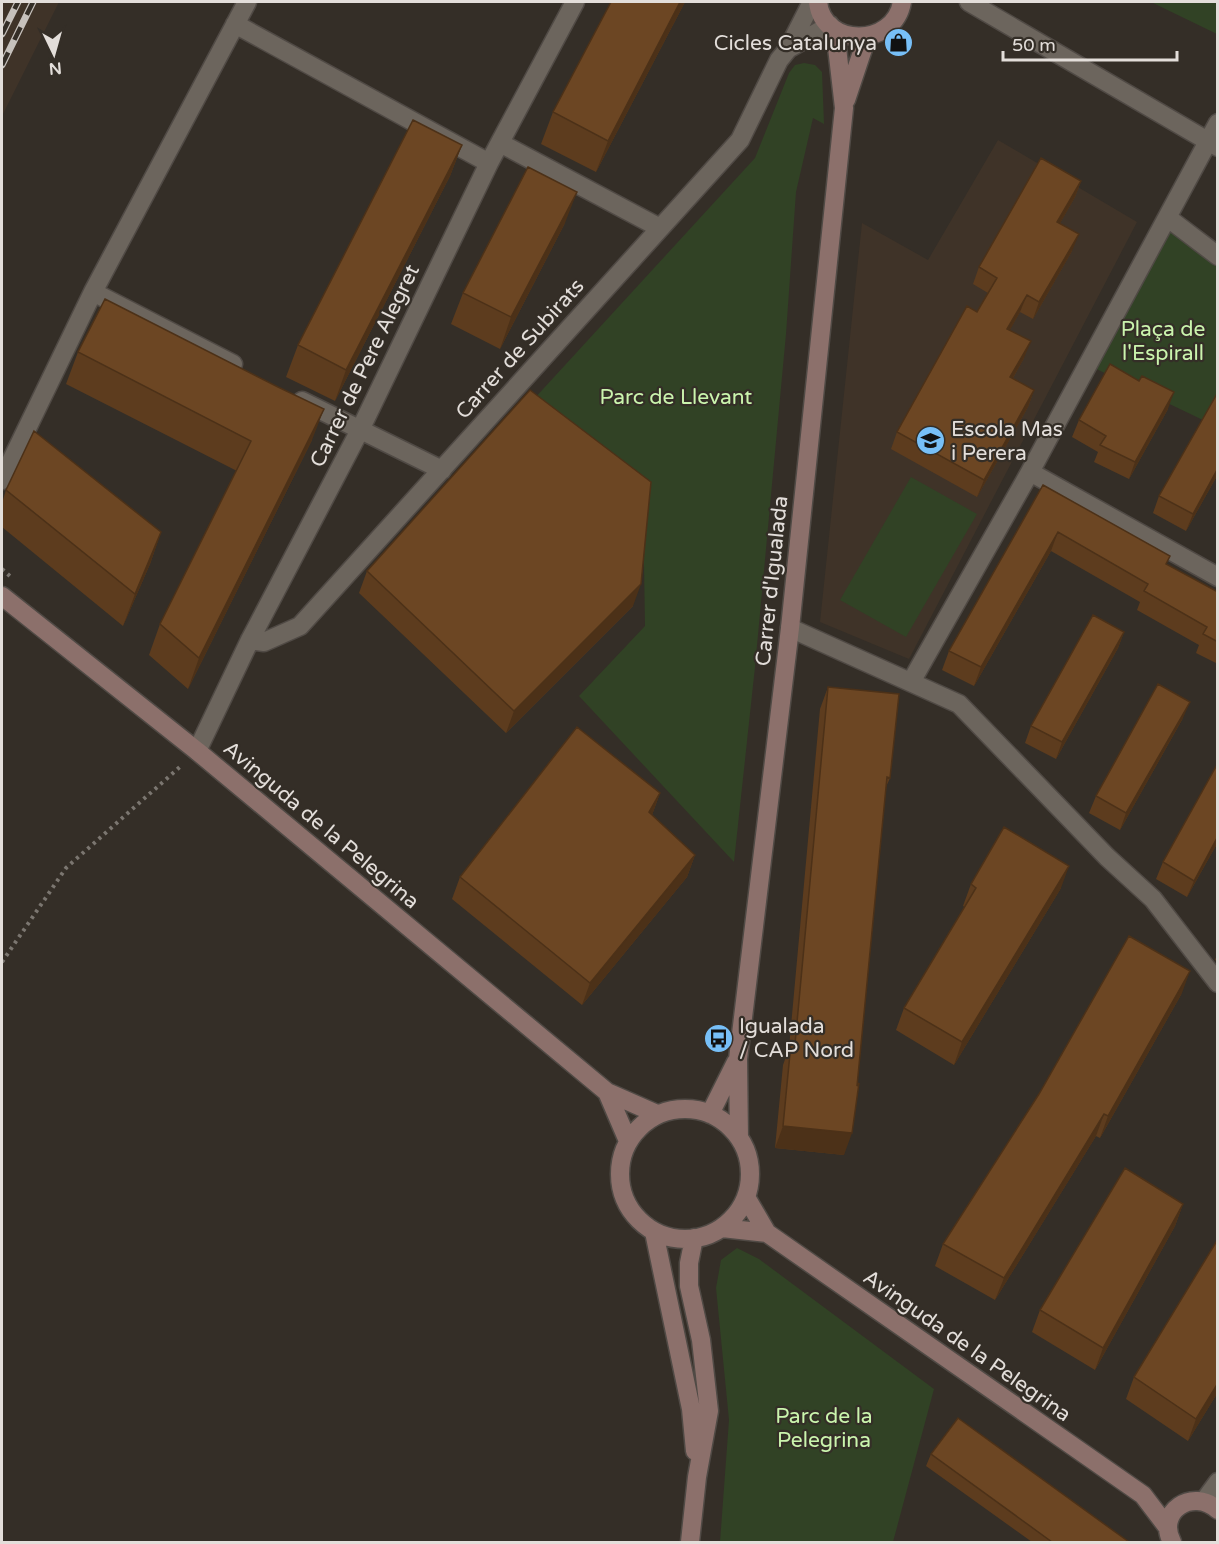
<svg xmlns="http://www.w3.org/2000/svg" width="1219" height="1544" font-family="'Varela Round',sans-serif">
<style>
.built{fill:#3f3328}
.green{fill:#314225}
.lines{fill:none;stroke-linecap:round;stroke-linejoin:round}
.street-casing{stroke:#504a45;stroke-width:21}
.secondary-casing{stroke:#504a45;stroke-width:21}
.path{stroke:#7b7670;stroke-width:4;stroke-dasharray:3 4.5;stroke-linecap:butt}
.street{stroke:#6c655d;stroke-width:18}
.secondary{stroke:#8c706b;stroke-width:18}
.rail-casing{stroke:#c6c1bc;stroke-width:7}
.rail{stroke:#342e27;stroke-width:4.5;stroke-dasharray:14;stroke-linecap:butt}
.wall{fill:#5d3c1e}
.shaded-wall{fill:#4c3118}
.building{fill:#6c4623;stroke:#4c3118;stroke-width:1.5}
.labels{text-anchor:middle;dominant-baseline:central;stroke-width:4.5;stroke-linejoin:round;paint-order:stroke}
.poi-label{font-size:21px;fill:#e3deda;stroke:#342e27;text-anchor:start}
.park-label{font-size:21px;fill:#caf4ad;stroke:#342e27}
.street-label{font-size:21px;fill:#e3deda;stroke:#342e27}
</style>
<rect width="100%" height="100%" fill="#342e27"/>
<path class="built" d="M 2,2 L 59,2 L 2,116 Z
M 998,140 L 1137,222 L 909,659 L 820,622 L 862,223 L 928,260 Z"/>
<path class="green" d="M 1151,2 L 1217,2 L 1217,34 Z
M 804,63 L 815,65 L 822,72 L 824,124 L 813,118 L 796,192 L 786,334 L 755,667 L 734,862 L 579,696 L 645,626 L 643,504 L 522,412 L 755,158 L 789,73 L 795,65 Z
M 1168,218 L 1217,256 L 1217,398 L 1205,421 L 1088,365 Z
M 911,477 L 977,514 L 906,637 L 840,600 Z
M 737,1248 L 759,1259 L 934,1389 L 893,1542 L 720,1542 L 729,1420 L 716,1288 L 721,1260 Z"/>
<g class="lines">
<defs>
<path id="street" d="M 969,2 L 1218,147
M 235,24 L 489,163
M 788,49 L 830,25
M 500,143 L 660,228
M 1168,218 L 1218,256
M 93,292 L 233,364
M 302,401 L 442,470
M 1030,472 L 1218,577
M 2,480 L 93,292 L 247,2
M 790,628 L 959,704 L 1107,857 L 1153,899 L 1218,983
M 250,640 L 264,642 L 300,626 L 740,140 L 779,60 L 788,49 L 812,2
M 911,682 L 1030,472 L 1218,123
M 197,751 L 250,640 L 360,430 L 489,163 L 575,2
M 1204,1501 L 1218,1482"/>
<path id="secondary" d="M 818,2 C 823,48 894,48 902,2
M 846,100 L 867,37
M 2,596 L 197,751 L 607,1092 L 657,1114
M 607,1092 L 628,1141
M620 1174a65 65 0 1 1 130 0a65 65 0 1 1-130 0Z
M 710,1114 L 736,1062
M 739,1138 L 738,1059 L 790,628 L 844,108 L 835,30
M 746,1197 L 767,1233 L 1143,1495 L 1168,1528
M 722,1228 L 767,1233
M 654,1232 L 691,1409 L 695,1451
M 690,1542 L 697,1477 L 709,1411 L 701,1340 L 689,1286 L 689,1263 L 694,1238
M 1172,1542 C 1156,1512 1192,1487 1218,1510"/>
</defs>
<use href="#street" class="street-casing"/>
<use href="#secondary" class="secondary-casing"/>
<path class="path" d="M 2,569 L 11,577
M 2,962 L 66,868 L 182,765"/>
<use href="#street" class="street"/>
<use href="#secondary" class="secondary"/>
<defs>
<path id="rail" d="M 2,34 L 18,2
M 2,65 L 33,2"/>
</defs>
<use href="#rail" class="rail-casing"/>
<use href="#rail" class="rail"/>
</g>
<path class="wall" d="M 685,2 L 596,172 L 541,144 L 553,112 Z
M 462,145 L 450,176 L 335,401 L 286,377 L 298,345 Z
M 1081,181 L 1075,197 L 1060,223 L 1072,251 L 1033,319 L 1020,312 L 1009,331 L 1024,358 L 1013,378 L 1034,390 L 1028,407 L 977,497 L 891,449 L 897,432 L 977,312 L 988,293 L 973,284 L 979,267 Z
M 565,223 L 500,349 L 451,324 L 463,293 Z
M 78,352 L 312,440 L 188,689 L 149,655 L 160,624 L 237,471 L 66,384 Z
M 1139,381 L 1168,409 L 1129,479 L 1094,462 L 1098,452 L 1072,437 L 1079,420 Z
M 1218,392 L 1218,474 L 1186,531 L 1153,513 L 1159,496 Z
M 1043,485 L 1167,565 L 1218,592 L 1218,664 L 1196,653 L 1199,645 L 1137,610 L 1140,602 L 1051,551 L 974,686 L 942,670 L 949,651 Z
M 6,490 L 161,532 L 150,564 L 123,626 L 2,527 L 2,503 Z
M 367,571 L 633,606 L 506,733 L 359,593 Z
M 1124,632 L 1118,648 L 1056,759 L 1025,743 L 1031,726 Z
M 828,687 L 890,778 L 886,787 L 844,1155 L 775,1148 L 783,1065 L 789,1048 L 820,709 Z
M 1183,718 L 1120,830 L 1089,813 L 1096,796 Z
M 1218,763 L 1218,842 L 1187,897 L 1156,879 L 1163,862 Z
M 660,793 L 652,815 L 695,855 L 687,877 L 582,1005 L 452,899 L 460,877 Z
M 971,884 L 1061,888 L 954,1065 L 896,1030 L 904,1008 L 965,907 L 963,906 Z
M 1218,952 L 1218,961 L 1215,960 Z
M 1182,993 L 1100,1138 L 1096,1136 L 995,1300 L 935,1266 L 943,1244 Z
M 1183,1204 L 1175,1226 L 1095,1370 L 1032,1332 L 1040,1310 Z
M 1218,1239 L 1218,1392 L 1188,1441 L 1126,1399 L 1134,1377 Z
M 931,1454 L 1129,1542 L 1032,1542 L 926,1466 Z"/>
<path class="shaded-wall" d="M 680,2 L 685,2 L 596,172 L 608,141 Z
M 462,145 L 450,176 L 335,401 L 346,370 Z
M 1081,181 L 1075,197 L 1051,239 L 1057,222 Z
M 577,192 L 565,223 L 500,349 L 511,317 Z
M 1079,234 L 1072,251 L 1033,319 L 1039,302 Z
M 1027,295 L 1020,312 L 1001,346 L 1007,329 Z
M 1031,341 L 1024,358 L 1004,394 L 1010,377 Z
M 1034,390 L 1028,407 L 977,497 L 984,480 Z
M 1174,392 L 1168,409 L 1129,479 L 1135,462 Z
M 324,409 L 312,440 L 188,689 L 199,658 Z
M 1218,468 L 1218,474 L 1186,531 L 1193,514 Z
M 161,532 L 150,564 L 123,626 L 135,594 Z
M 1058,532 L 1051,551 L 974,686 L 981,667 Z
M 641,584 L 633,606 L 506,733 L 514,711 Z
M 1124,632 L 1118,648 L 1056,759 L 1062,742 Z
M 1190,702 L 1183,718 L 1120,830 L 1126,813 Z
M 660,793 L 652,815 L 649,812 Z
M 1218,836 L 1218,842 L 1187,897 L 1194,881 Z
M 695,855 L 687,877 L 582,1005 L 590,983 Z
M 1069,866 L 1061,888 L 954,1065 L 962,1042 Z
M 1190,971 L 1182,993 L 1100,1138 L 1108,1116 Z
M 1104,1114 L 1096,1136 L 995,1300 L 1004,1278 Z
M 783,1126 L 852,1133 L 844,1155 L 775,1148 Z
M 1183,1204 L 1175,1226 L 1095,1370 L 1103,1348 Z
M 1218,1383 L 1218,1392 L 1188,1441 L 1196,1419 Z"/>
<path class="building" d="M 611,2 L 680,2 L 608,141 L 553,112 Z
M 413,120 L 462,145 L 346,370 L 298,345 Z
M 1041,158 L 1081,181 L 1057,222 L 1079,234 L 1039,302 L 1027,295 L 1007,329 L 1031,341 L 1010,377 L 1034,390 L 984,480 L 897,432 L 967,306 L 977,312 L 997,278 L 979,267 Z
M 528,167 L 577,192 L 511,317 L 463,293 Z
M 105,299 L 278,387 L 324,409 L 199,658 L 160,624 L 251,441 L 78,352 Z
M 1110,364 L 1139,381 L 1142,376 L 1174,392 L 1135,462 L 1100,445 L 1106,436 L 1079,420 Z
M 530,390 L 651,482 L 641,584 L 514,711 L 367,571 Z
M 1218,392 L 1218,468 L 1193,514 L 1159,496 Z
M 34,431 L 161,532 L 135,594 L 6,490 Z
M 1043,485 L 1170,556 L 1166,564 L 1218,592 L 1218,642 L 1203,634 L 1207,627 L 1144,591 L 1148,584 L 1058,532 L 981,667 L 949,651 Z
M 1093,615 L 1124,632 L 1062,742 L 1031,726 Z
M 1158,684 L 1190,702 L 1126,813 L 1096,796 Z
M 828,687 L 899,694 L 890,778 L 887,777 L 857,1086 L 859,1083 L 852,1133 L 783,1126 L 791,1043 L 795,1044 Z
M 577,727 L 660,793 L 649,812 L 695,855 L 590,983 L 460,877 Z
M 1218,763 L 1218,836 L 1194,881 L 1163,862 Z
M 1004,827 L 1069,866 L 962,1042 L 904,1008 L 976,888 L 971,884 Z
M 1129,936 L 1190,971 L 1108,1116 L 1104,1114 L 1004,1278 L 943,1244 L 1039,1094 Z
M 1125,1168 L 1183,1204 L 1103,1348 L 1040,1310 Z
M 1218,1239 L 1218,1383 L 1196,1419 L 1134,1377 Z
M 958,1418 L 1129,1542 L 1052,1542 L 931,1454 Z"/>
<defs>
<symbol id="shop-disc" viewBox="-11 -11 22 22"><circle r="9.5" fill="#77bff7" stroke="#342e27"/><path d="M-5-2.5h2.3a2.7 3.5 0 0 1 5.4 0H5L5.5 6h-11ZM-1.5-2.5h3a1.5 2.3 0 0 0-3 0Z" fill="#111"/></symbol>
<symbol id="school-disc" viewBox="-11 -11 22 22"><circle r="9.5" fill="#77bff7" stroke="#342e27"/><path d="M0-5L7-2L0 1L-7-2ZM-4 1L0 2.5L4 1V4Q0 6-4 4Z" fill="#111"/></symbol>
<symbol id="bus-disc" viewBox="-11 -11 22 22"><circle r="9.5" fill="#77bff7" stroke="#342e27"/><path d="M-5-6H5V4H4V6H2V4H-2V6H-4V4H-5ZM-3.5-4V0h7V-4ZM-3.5 1.2v1.5H-2V1.2ZM2 1.2v1.5H3.5V1.2Z" fill="#111"/></symbol>
</defs>
<g fill-rule="evenodd">
<use href="#shop-disc" x="882" y="26" width="33" height="33"/>
<use href="#school-disc" x="914" y="424" width="33" height="33"/>
<use href="#bus-disc" x="702" y="1022" width="33" height="33"/>
</g>
<g class="labels">
<g class="poi-label">
<text x="877" y="43" text-anchor="end">Cicles Catalunya</text>
<text x="951" y="429">Escola Mas<tspan x="951" dy="24">i Perera</tspan></text>
<text x="739" y="1026">Igualada<tspan x="739" dy="24">/ CAP Nord</tspan></text>
</g>
<g class="park-label">
<text x="1163" y="329">Plaça de<tspan x="1163" dy="24">l'Espirall</tspan></text>
<text x="676" y="397">Parc de Llevant</text>
<text x="824" y="1416">Parc de la<tspan x="824" dy="24">Pelegrina</tspan></text>
</g>
<g class="street-label">
<text transform="translate(520 349) rotate(-48)">Carrer de Subirats</text>
<text transform="translate(365 366) rotate(-64)">Carrer de Pere Alegret</text>
<text transform="translate(772 581) rotate(-84)">Carrer d'Igualada</text>
<text transform="translate(321 825) rotate(40)">Avinguda de la Pelegrina</text>
<text transform="translate(967 1346) rotate(35)">Avinguda de la Pelegrina</text>
</g>
</g>
<rect width="1219" height="1544" fill="none" stroke="#e3deda" stroke-width="6"/>
<g transform="translate(54 54) rotate(175)" stroke="#342e27" stroke-width="4.5" paint-order="stroke">
<path d="M0-4.5L10 22L0 15L-10 22Z" fill="#e3deda"/>
<text y="-9" font-size="16" font-weight="bold" text-anchor="middle" fill="#e3deda">N</text>
</g>
<path d="M1003 51v9h174v-9" fill="none" stroke="#e3deda" stroke-width="3"/>
<text x="1012" y="51" font-size="18" fill="#e3deda" stroke="#342e27" stroke-width="4.5" paint-order="stroke">50 m</text>
</svg>
